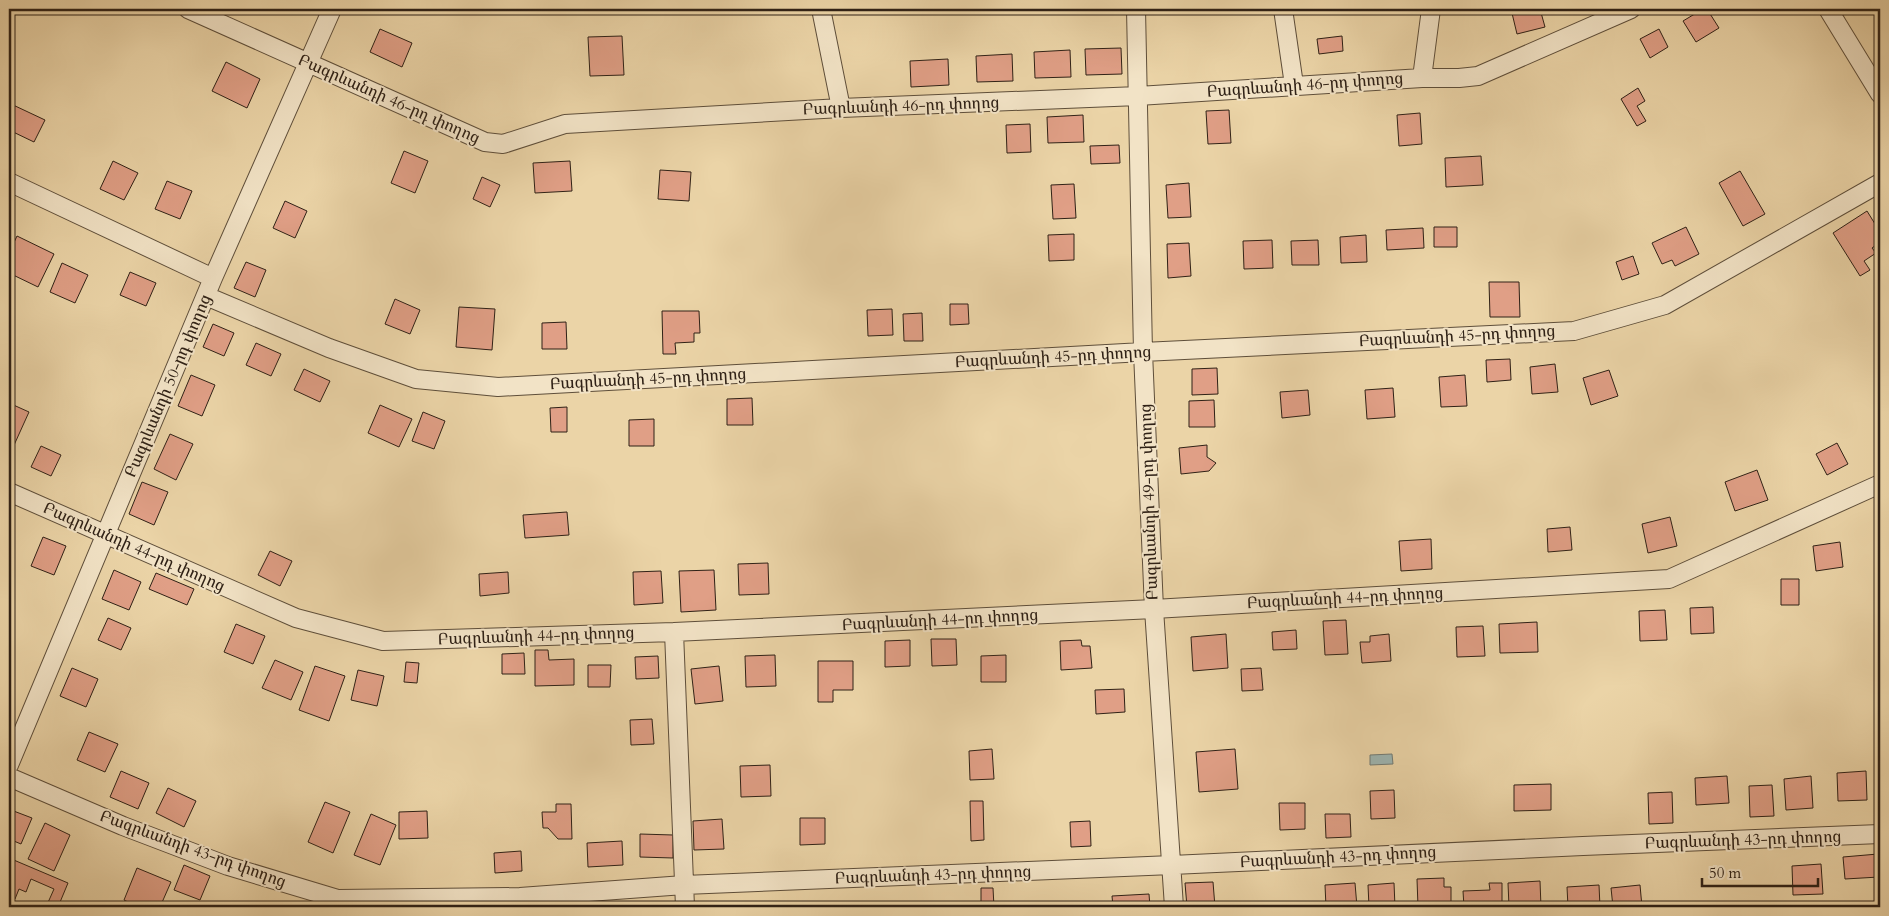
<svg xmlns="http://www.w3.org/2000/svg" width="1889" height="916" font-family="Cardo,'Noto Serif Armenian',serif">
<style>
.water{fill:#9db5b2;stroke:#717a74}
.building{fill:#e09f86;stroke:#2f2116}
.lines{fill:none;stroke-linecap:round;stroke-linejoin:round}
.minor-casing{stroke:#5e4e3a;stroke-width:20}
.minor{stroke:#f2e3c6;stroke-width:18}
.labels{text-anchor:middle;dominant-baseline:central;stroke-width:4;stroke-linejoin:round;paint-order:stroke}
.street-label{font-size:16px;fill:#2f2116;stroke:#f2e3c6}
</style>
<rect width="100%" height="100%" fill="#ebd4a7"/>
<filter id="stains"><feTurbulence type="fractalNoise" baseFrequency=".004" numOctaves="4"/><feColorMatrix values="0 0 0 0 .2 0 0 0 0 .09 0 0 0 0 .02 0 0 0 .5 -.17"/></filter>
<radialGradient id="worn" r=".72"><stop offset=".6" stop-color="#630" stop-opacity="0"/><stop offset="1" stop-color="#630" stop-opacity=".3"/></radialGradient>
<path class="water" d="M 1392,754 L 1393,764 L 1370,765 L 1370,755 Z"/>
<path class="building" d="M 1511,9 L 1540,9 L 1545,27 L 1517,34 Z
M 1703,9 L 1707,9 L 1719,28 L 1696,42 L 1683,21 Z
M 380,29 L 412,43 L 402,67 L 370,52 Z
M 1659,29 L 1668,47 L 1650,58 L 1640,39 Z
M 622,36 L 624,75 L 590,76 L 588,37 Z
M 1342,36 L 1343,51 L 1319,54 L 1317,39 Z
M 1121,48 L 1122,74 L 1086,75 L 1085,49 Z
M 1070,50 L 1071,77 L 1035,78 L 1034,52 Z
M 1012,54 L 1013,81 L 977,82 L 976,56 Z
M 948,59 L 949,85 L 911,87 L 910,61 Z
M 226,62 L 260,79 L 247,108 L 212,91 Z
M 1638,88 L 1645,101 L 1637,106 L 1646,121 L 1637,126 L 1621,99 Z
M 11,104 L 45,120 L 34,142 L 9,130 L 9,108 Z
M 1229,110 L 1231,143 L 1208,144 L 1206,111 Z
M 1420,113 L 1422,144 L 1399,146 L 1397,115 Z
M 1083,115 L 1084,142 L 1048,143 L 1047,117 Z
M 1030,124 L 1031,152 L 1007,153 L 1006,125 Z
M 1119,145 L 1120,163 L 1091,164 L 1090,146 Z
M 404,151 L 428,161 L 415,193 L 391,183 Z
M 1481,156 L 1483,185 L 1446,187 L 1445,158 Z
M 113,161 L 138,173 L 124,200 L 100,189 Z
M 570,161 L 572,191 L 535,193 L 533,163 Z
M 660,170 L 691,172 L 689,201 L 658,199 Z
M 1740,171 L 1765,214 L 1743,226 L 1719,183 Z
M 482,177 L 500,185 L 490,207 L 473,199 Z
M 167,181 L 192,191 L 180,219 L 155,209 Z
M 1189,183 L 1191,217 L 1168,218 L 1166,185 Z
M 1074,184 L 1076,218 L 1053,219 L 1051,185 Z
M 285,201 L 307,211 L 295,238 L 273,228 Z
M 1867,211 L 1880,232 L 1880,237 L 1876,239 L 1879,243 L 1872,248 L 1876,253 L 1864,261 L 1870,270 L 1860,276 L 1833,233 Z
M 1434,227 L 1457,227 L 1457,247 L 1434,247 Z
M 1686,227 L 1699,254 L 1675,266 L 1672,260 L 1662,264 L 1652,243 Z
M 1423,228 L 1424,248 L 1387,250 L 1386,230 Z
M 1074,234 L 1074,260 L 1049,261 L 1048,235 Z
M 1366,235 L 1367,262 L 1341,263 L 1340,237 Z
M 17,236 L 54,254 L 38,287 L 9,273 L 9,253 Z
M 1272,240 L 1273,268 L 1244,269 L 1243,241 Z
M 1318,240 L 1319,265 L 1292,265 L 1291,241 Z
M 1189,243 L 1191,276 L 1168,278 L 1167,244 Z
M 1633,256 L 1639,274 L 1622,280 L 1616,262 Z
M 246,262 L 266,270 L 255,297 L 234,288 Z
M 62,263 L 88,275 L 75,303 L 50,292 Z
M 130,272 L 156,283 L 146,306 L 120,295 Z
M 1489,282 L 1519,282 L 1520,317 L 1490,317 Z
M 395,299 L 420,310 L 410,334 L 385,324 Z
M 950,304 L 968,304 L 969,324 L 950,325 Z
M 459,307 L 495,309 L 492,350 L 456,347 Z
M 892,309 L 893,335 L 868,336 L 867,310 Z
M 662,311 L 699,311 L 700,333 L 694,333 L 694,342 L 675,343 L 676,354 L 663,354 Z
M 922,313 L 923,341 L 904,341 L 903,314 Z
M 566,322 L 567,349 L 542,349 L 542,323 Z
M 213,324 L 234,333 L 224,356 L 203,347 Z
M 256,343 L 281,354 L 271,376 L 246,365 Z
M 1510,359 L 1511,380 L 1487,382 L 1486,360 Z
M 1555,364 L 1558,392 L 1532,394 L 1530,367 Z
M 1217,368 L 1218,394 L 1192,395 L 1192,369 Z
M 304,369 L 330,381 L 320,402 L 294,390 Z
M 1609,370 L 1618,396 L 1591,405 L 1583,378 Z
M 191,375 L 215,385 L 202,416 L 178,406 Z
M 1465,375 L 1467,406 L 1441,407 L 1439,377 Z
M 1393,388 L 1395,417 L 1367,419 L 1365,390 Z
M 1308,390 L 1310,415 L 1282,418 L 1280,392 Z
M 752,398 L 753,425 L 727,425 L 727,399 Z
M 1214,400 L 1215,427 L 1189,427 L 1189,401 Z
M 9,403 L 29,412 L 10,454 L 9,454 Z
M 380,405 L 412,419 L 399,447 L 368,433 Z
M 567,407 L 567,432 L 551,432 L 550,408 Z
M 423,412 L 445,421 L 434,449 L 412,441 Z
M 654,419 L 654,446 L 629,446 L 629,420 Z
M 170,434 L 193,444 L 176,480 L 154,469 Z
M 1837,443 L 1848,464 L 1827,475 L 1816,454 Z
M 1207,445 L 1207,457 L 1216,463 L 1209,471 L 1181,474 L 1179,448 Z
M 41,446 L 61,455 L 51,476 L 31,467 Z
M 1757,470 L 1768,500 L 1735,511 L 1725,482 Z
M 142,482 L 168,492 L 154,525 L 129,514 Z
M 567,512 L 569,535 L 525,538 L 523,515 Z
M 1670,517 L 1677,546 L 1648,553 L 1642,524 Z
M 1570,527 L 1572,550 L 1548,552 L 1547,529 Z
M 43,537 L 66,546 L 54,575 L 31,566 Z
M 1431,539 L 1432,569 L 1401,571 L 1399,541 Z
M 1840,542 L 1843,567 L 1816,571 L 1813,546 Z
M 270,551 L 292,561 L 280,586 L 258,575 Z
M 768,563 L 769,594 L 739,595 L 738,564 Z
M 114,570 L 141,582 L 129,610 L 102,599 Z
M 714,570 L 716,610 L 681,612 L 679,571 Z
M 661,571 L 663,603 L 634,605 L 633,572 Z
M 508,572 L 509,593 L 480,596 L 479,574 Z
M 156,573 L 194,589 L 187,605 L 149,589 Z
M 1781,579 L 1799,579 L 1799,605 L 1781,605 Z
M 1713,607 L 1714,633 L 1691,634 L 1690,608 Z
M 1665,610 L 1667,640 L 1640,641 L 1639,611 Z
M 108,618 L 131,628 L 121,650 L 98,640 Z
M 1346,620 L 1348,654 L 1325,655 L 1323,621 Z
M 1537,622 L 1538,652 L 1500,653 L 1499,624 Z
M 236,624 L 265,636 L 253,664 L 224,652 Z
M 1483,626 L 1485,656 L 1457,657 L 1456,627 Z
M 1296,630 L 1297,649 L 1273,650 L 1272,632 Z
M 1226,634 L 1228,668 L 1193,671 L 1191,637 Z
M 1389,634 L 1391,661 L 1362,663 L 1360,642 L 1370,642 L 1370,636 Z
M 931,639 L 956,639 L 957,665 L 932,666 Z
M 910,640 L 910,666 L 885,667 L 885,641 Z
M 1081,640 L 1082,646 L 1090,646 L 1092,668 L 1061,670 L 1060,641 Z
M 535,650 L 548,650 L 549,660 L 574,659 L 574,685 L 535,686 Z
M 524,653 L 525,674 L 502,674 L 502,654 Z
M 775,655 L 776,686 L 746,687 L 745,656 Z
M 1006,655 L 1006,682 L 981,682 L 981,656 Z
M 658,656 L 659,678 L 636,679 L 635,657 Z
M 275,660 L 303,672 L 291,700 L 262,688 Z
M 818,661 L 853,661 L 853,690 L 833,690 L 833,702 L 818,702 Z
M 406,662 L 419,663 L 417,683 L 404,682 Z
M 588,665 L 611,665 L 610,687 L 588,687 Z
M 315,666 L 345,676 L 329,721 L 299,710 Z
M 719,666 L 723,701 L 695,704 L 691,669 Z
M 72,668 L 98,679 L 86,707 L 60,696 Z
M 1261,668 L 1263,690 L 1242,691 L 1241,669 Z
M 358,670 L 384,676 L 377,706 L 351,700 Z
M 1124,689 L 1125,712 L 1096,714 L 1095,690 Z
M 652,719 L 654,744 L 631,745 L 630,720 Z
M 89,732 L 118,744 L 105,772 L 77,760 Z
M 992,749 L 994,779 L 970,780 L 969,751 Z
M 1235,749 L 1238,789 L 1199,792 L 1196,752 Z
M 770,765 L 771,796 L 741,797 L 740,766 Z
M 121,771 L 149,783 L 138,809 L 110,797 Z
M 1866,771 L 1867,800 L 1838,801 L 1837,773 Z
M 1727,776 L 1729,803 L 1696,805 L 1695,778 Z
M 1811,776 L 1813,808 L 1786,810 L 1784,779 Z
M 1551,784 L 1551,810 L 1514,811 L 1514,785 Z
M 1772,785 L 1774,816 L 1750,817 L 1749,786 Z
M 168,788 L 196,801 L 184,827 L 156,813 Z
M 1394,790 L 1395,818 L 1371,819 L 1370,791 Z
M 1672,792 L 1673,823 L 1649,824 L 1648,793 Z
M 970,801 L 983,801 L 984,840 L 971,841 Z
M 325,802 L 350,812 L 333,853 L 308,842 Z
M 1279,803 L 1305,803 L 1305,829 L 1280,830 Z
M 556,804 L 571,804 L 572,839 L 558,839 L 548,828 L 543,828 L 542,812 L 556,812 Z
M 11,810 L 32,818 L 21,844 L 9,839 L 9,816 Z
M 427,811 L 428,838 L 399,839 L 399,812 Z
M 371,814 L 396,825 L 380,865 L 354,855 Z
M 1325,814 L 1350,814 L 1351,837 L 1326,838 Z
M 800,818 L 825,818 L 825,844 L 800,845 Z
M 722,819 L 724,849 L 694,850 L 693,821 Z
M 1090,821 L 1091,846 L 1071,847 L 1070,822 Z
M 45,823 L 70,835 L 54,871 L 28,859 Z
M 640,834 L 673,835 L 673,858 L 640,857 Z
M 622,841 L 623,865 L 588,867 L 587,843 Z
M 521,851 L 522,871 L 495,873 L 494,853 Z
M 1878,854 L 1879,877 L 1845,879 L 1843,857 Z
M 9,858 L 68,883 L 58,907 L 46,907 L 54,889 L 31,879 L 26,892 L 19,889 L 15,899 L 9,898 Z
M 1821,864 L 1823,894 L 1793,895 L 1792,866 Z
M 184,865 L 210,876 L 200,900 L 174,890 Z
M 137,868 L 171,882 L 160,907 L 133,907 L 132,904 L 124,900 Z
M 1444,878 L 1444,887 L 1451,887 L 1451,906 L 1418,907 L 1417,879 Z
M 1540,881 L 1541,907 L 1509,907 L 1508,883 Z
M 1213,882 L 1215,907 L 1187,907 L 1185,883 Z
M 1355,883 L 1357,907 L 1326,907 L 1325,885 Z
M 1394,883 L 1395,907 L 1369,907 L 1368,885 Z
M 1489,883 L 1502,883 L 1502,907 L 1464,907 L 1463,891 L 1490,890 Z
M 1599,885 L 1600,907 L 1568,907 L 1567,887 Z
M 1640,885 L 1642,907 L 1613,907 L 1611,888 Z
M 981,888 L 993,888 L 994,907 L 981,907 Z
M 1149,894 L 1150,907 L 1113,907 L 1112,896 Z
M 972,903 L 972,907 L 942,907 L 942,904 Z
M 1052,903 L 1053,907 L 1021,907 L 1021,904 Z
M 804,904 L 804,907 L 787,907 L 787,905 Z
M 726,905 L 726,907 L 696,907 L 696,906 Z"/>
<g class="lines">
<defs>
<path id="minor" d="M 188,9 L 485,142 L 503,144 L 565,124 L 841,108 L 1138,96 L 1422,78 L 1459,78 L 1478,76 L 1631,9
M 821,9 L 841,108
M 1136,9 L 1143,352 L 1154,609 L 1174,907
M 1283,9 L 1294,85
M 1828,9 L 1880,94
M 1422,78 L 1431,9
M 9,182 L 213,278
M 206,296 L 329,348 L 416,379 L 498,387 L 1143,352 L 1574,331 L 1665,305 L 1880,183
M 9,492 L 296,618 L 383,641 L 674,632 L 1154,609 L 1669,579 L 1880,484
M 674,632 L 685,907
M 9,765 L 213,278 L 332,9
M 9,777 L 123,826 L 228,866 L 338,899 L 520,897 L 684,885 L 1172,865 L 1583,846 L 1880,834"/>
</defs>
<use href="#minor" class="minor-casing"/>
<use href="#minor" class="minor"/>
</g>
<g class="labels">
<g class="street-label">
<text transform="translate(1305 85) rotate(-4)">Բագրևանդի 46-րդ փողոց</text>
<text transform="translate(389 99) rotate(24)">Բագրևանդի 46-րդ փողոց</text>
<text transform="translate(901 106) rotate(-2)">Բագրևանդի 46-րդ փողոց</text>
<text transform="translate(1457 336) rotate(-3)">Բագրևանդի 45-րդ փողոց</text>
<text transform="translate(1053 357) rotate(-3)">Բագրևանդի 45-րդ փողոց</text>
<text transform="translate(648 379) rotate(-3)">Բագրևանդի 45-րդ փողոց</text>
<text transform="translate(168 386) rotate(-67)">Բագրևանդի 50-րդ փողոց</text>
<text transform="translate(1149 502) rotate(-92)">Բագրևանդի 49-րդ փողոց</text>
<text transform="translate(134 547) rotate(24)">Բագրևանդի 44-րդ փողոց</text>
<text transform="translate(1345 598) rotate(-3)">Բագրևանդի 44-րդ փողոց</text>
<text transform="translate(940 620) rotate(-3)">Բագրևանդի 44-րդ փողոց</text>
<text transform="translate(536 636) rotate(-2)">Բագրևանդի 44-րդ փողոց</text>
<text transform="translate(1743 840) rotate(-2)">Բագրևանդի 43-րդ փողոց</text>
<text transform="translate(193 849) rotate(20)">Բագրևանդի 43-րդ փողոց</text>
<text transform="translate(1338 857) rotate(-3)">Բագրևանդի 43-րդ փողոց</text>
<text transform="translate(933 875) rotate(-2)">Բագրևանդի 43-րդ փողոց</text>
</g>
</g>
<rect width="1889" height="916" fill="none" stroke="#ebd4a7" stroke-width="30"/>
<rect x="10" y="10" width="1869" height="896" fill="none" stroke="#2f2116" stroke-width="2.5"/>
<rect x="15" y="15" width="1859" height="886" fill="none" stroke="#2f2116"/>
<path d="M1702 878v8h116v-8" fill="none" stroke="#2f2116" stroke-width="2.5"/>
<text x="1709" y="878" font-size="15" fill="#2f2116" stroke="#f2e3c6" stroke-width="4" paint-order="stroke">50 m</text>
<rect width="100%" height="100%" filter="url(#stains)"/>
<rect width="100%" height="100%" fill="url(#worn)"/>
</svg>
